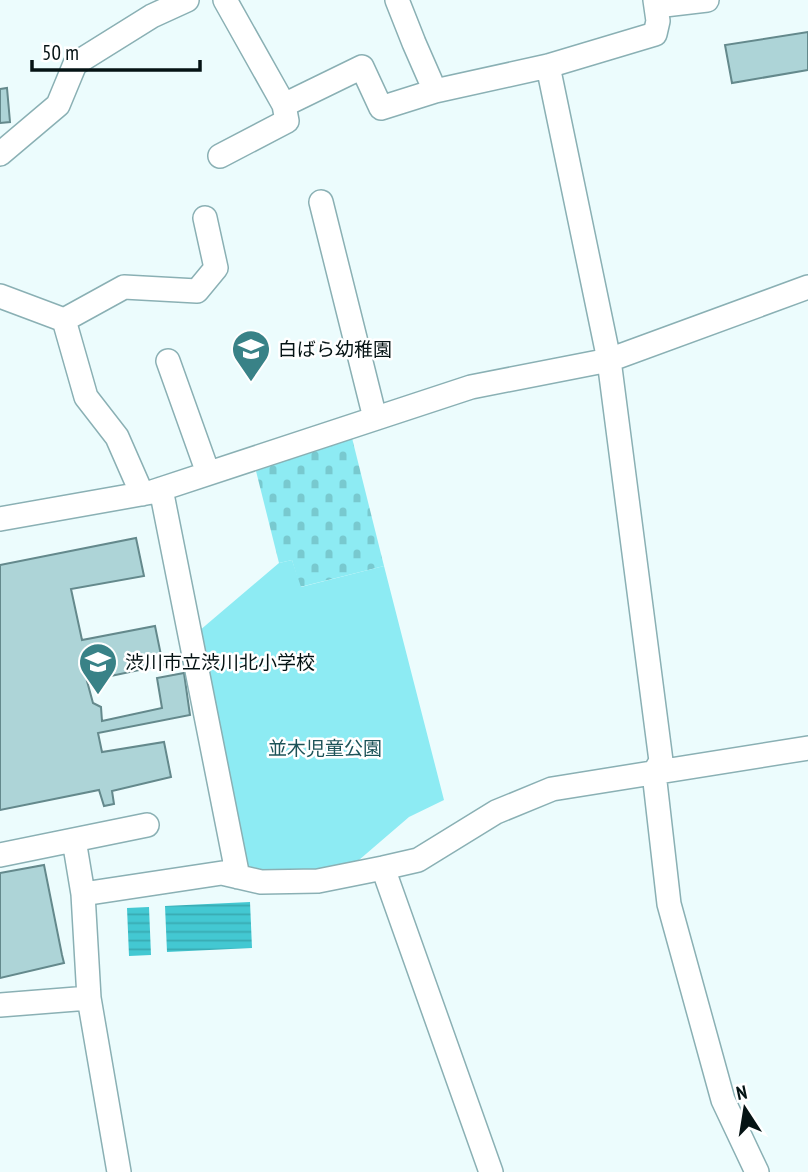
<svg xmlns="http://www.w3.org/2000/svg" width="808" height="1172" font-family="'PT Sans Narrow','Noto Sans JP',sans-serif">
<style>
.cemetery{fill:url(#cemetery-stones)}
.green{fill:#8debf3}
.water{fill:url(#water-rules)}
.building{fill:#add4d7;stroke:#64898c;stroke-width:2}
.lines{fill:none;stroke-linecap:round;stroke-linejoin:round}
.minor-casing{stroke:#8ab0b4;stroke-width:26}
.minor{stroke:#fff;stroke-width:23}
.labels{text-anchor:middle;dominant-baseline:central;stroke-width:5;stroke-linejoin:round;paint-order:stroke}
.poi-label{font-size:19px;fill:#051314;stroke:#fff;text-anchor:start}
.park-label{font-size:19px;fill:#1c5358;stroke:#fff}
</style>
<defs>
<pattern id="cemetery-stones" width="16" height="16" patternUnits="userSpaceOnUse" patternTransform="scale(1.75)"><rect width="16" height="16" fill="#8debf3"/><path d="M2 7V4a2 2 0 0 1 4 0v3zM10 15v-3a2 2 0 0 1 4 0v3z" fill="#78c9cf"/></pattern>
<pattern id="water-rules" width="6" height="5" patternUnits="userSpaceOnUse" patternTransform="scale(1.75)"><rect width="6" height="5" fill="#43c8d2"/><path d="M0 2.5h6" fill="none" stroke="#39abb3"/></pattern>
</defs>
<rect width="100%" height="100%" fill="#ecfcfd"/>
<path class="cemetery" d="M 352,438 L 384,566 L 300,587 L 292,560 L 279,563 L 256,471 Z"/>
<path class="green" d="M 292,560 L 301,587 L 384,566 L 444,800 L 409,817 L 352,866 L 306,870 L 270,871 L 243,865 L 199,631 L 279,563 Z"/>
<path class="water" d="M 250,902 L 252,948 L 167,952 L 165,906 Z
M 149,907 L 151,955 L 129,956 L 127,908 Z"/>
<path class="building" d="M 808,32 L 808,70 L 732,83 L 725,45 Z
M 7,88 L 10,122 L 0,123 L 0,89 Z
M 136,538 L 144,576 L 71,589 L 82,640 L 155,626 L 163,665 L 87,681 L 93,703 L 101,707 L 102,721 L 162,708 L 157,678 L 184,673 L 190,715 L 98,733 L 102,752 L 164,742 L 171,777 L 112,791 L 114,804 L 104,806 L 99,790 L 0,810 L 0,565 Z
M 44,865 L 62,955 L 64,963 L 0,978 L 0,873 Z"/>
<g class="lines">
<defs>
<path id="minor" d="M 225,0 L 284,105 L 362,67 L 381,108 L 435,91
M 397,0 L 414,43 L 435,91 L 548,66 L 655,34 L 658,21 L 655,0
M 656,6 L 707,0
M 548,66 L 609,360 L 661,761 L 654,773 L 669,904 L 723,1100 L 757,1172
M 0,154 L 58,105 L 75,64 L 152,16 L 187,0
M 220,156 L 287,121 L 284,105
M 321,202 L 375,418
M 0,296 L 64,320 L 124,287 L 197,291 L 216,268 L 205,218
M 64,320 L 86,397 L 117,437 L 142,494
M 168,361 L 208,473
M 161,489 L 238,877
M 0,519 L 152,492 L 471,387 L 609,360 L 808,287
M 74,840 L 83,894
M 0,855 L 147,825
M 383,868 L 491,1172
M 0,1005 L 89,998
M 119,1172 L 89,998 L 83,894 L 222,873 L 261,882 L 318,881 L 383,868 L 418,860 L 496,812 L 552,789 L 808,748"/>
</defs>
<use href="#minor" class="minor-casing"/>
<use href="#minor" class="minor"/>
</g>
<defs>
<symbol id="school-pin" viewBox="-11 -11 22 30"><path d="M0 17L-7.5 6A9.5 9.5 0 1 1 7.5 6Z" fill="#398287" stroke="#fff"/><path d="M0-5L7-2L0 1L-7-2ZM-4 1L0 2.5L4 1V4Q0 6-4 4Z" fill="#fff"/></symbol>
</defs>
<g fill-rule="evenodd">
<use href="#school-pin" x="229" y="327" width="44" height="60"/>
<use href="#school-pin" x="76" y="640" width="44" height="60"/>
</g>
<g class="labels">
<g class="poi-label">
<text x="278" y="349">白ばら幼稚園</text>
<text x="125" y="662">渋川市立渋川北小学校</text>
</g>
<g class="park-label">
<text x="325" y="748">並木児童公園</text>
</g>
</g>
<g transform="translate(745 1109) rotate(348)" stroke="#ffffff" stroke-width="5" paint-order="stroke">
<path d="M0-5L12 26L0 18L-12 26Z" fill="#051314"/>
<text y="-10" font-size="19" font-weight="bold" text-anchor="middle" fill="#051314">N</text>
</g>
<path d="M32 60v10h168v-10" fill="none" stroke="#051314" stroke-width="3.5"/>
<text x="42" y="60" font-size="21" fill="#051314" stroke="#ffffff" stroke-width="5" paint-order="stroke">50 m</text>
</svg>
